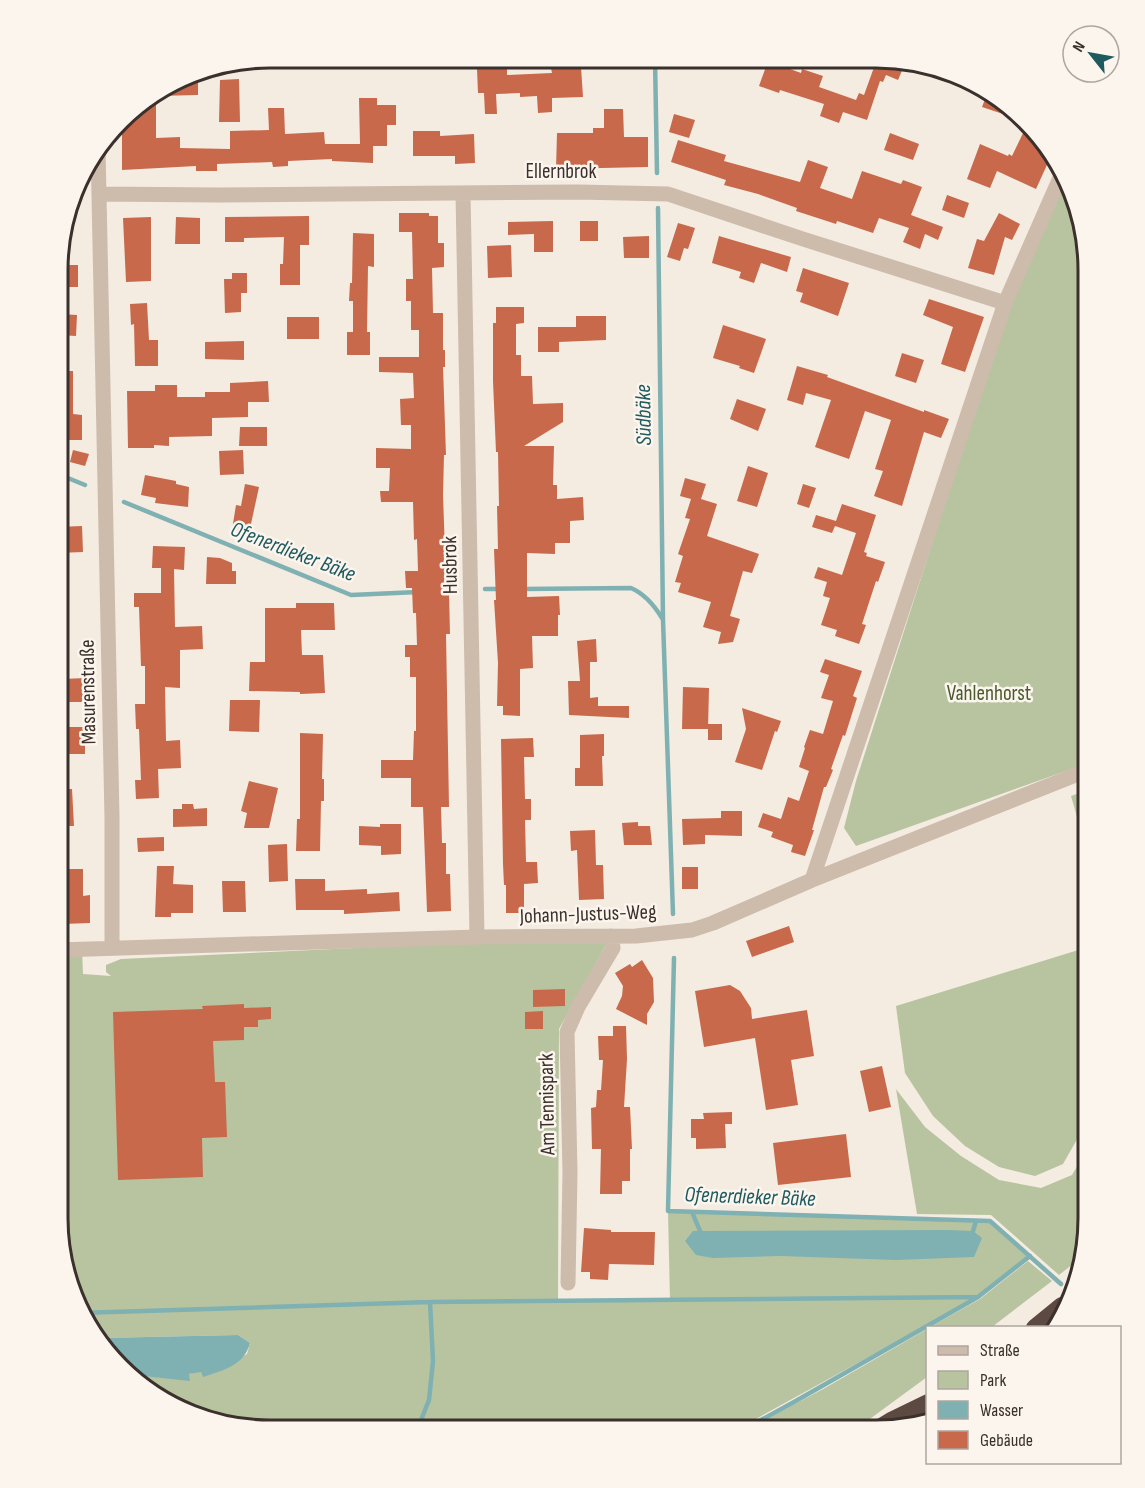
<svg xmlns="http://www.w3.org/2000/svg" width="1145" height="1488" font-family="'Sofia Sans Condensed',sans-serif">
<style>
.green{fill:#b8c4a0}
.water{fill:#7fb0b2}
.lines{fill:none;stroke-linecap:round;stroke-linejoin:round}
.stream{stroke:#7fb0b2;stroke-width:4.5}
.building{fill:#c8694b}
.street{stroke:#cdbbac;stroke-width:15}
.highway{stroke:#5c4a42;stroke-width:18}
.labels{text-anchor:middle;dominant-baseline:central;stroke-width:5;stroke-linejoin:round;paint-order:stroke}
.street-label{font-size:21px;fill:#3b302b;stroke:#fbf5ee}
.park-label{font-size:21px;fill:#4a5a2e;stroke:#fbf5ee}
.water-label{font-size:22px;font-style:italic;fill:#1f5a5e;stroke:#fbf5ee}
.rim{fill:none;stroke:#3b302b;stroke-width:3}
</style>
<rect width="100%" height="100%" fill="#f4ebe1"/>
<path class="green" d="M 1067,178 L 1088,269 L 1088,763 L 856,846 L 844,828 L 856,781 L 1010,300 Z
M 1088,790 L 1088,855 L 1071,796 Z
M 611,936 L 559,1029 L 558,1301 L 670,1300 L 668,1211 L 990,1221 L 1030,1256 L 978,1297 L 734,1431 L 242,1429 L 151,1395 L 133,1375 L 189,1380 L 189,1374 L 201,1371 L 203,1376 L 247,1354 L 250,1343 L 238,1335 L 102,1338 L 79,1313 L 57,1219 L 58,950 L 82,949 L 83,974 L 111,976 L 106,972 L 106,965 L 121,959 Z
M 1088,947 L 1088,1120 L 1063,1164 L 1035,1176 L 999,1167 L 965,1146 L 933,1116 L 905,1073 L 896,1006 Z
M 896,1089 L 925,1127 L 961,1156 L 999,1180 L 1041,1188 L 1072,1175 L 1088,1148 L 1088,1233 L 1078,1260 L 1059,1275 L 991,1215 L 917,1214 Z
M 1028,1261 L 1052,1281 L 992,1327 L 930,1327 L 980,1299 Z
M 927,1329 L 927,1377 L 867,1421 L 849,1431 L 744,1431 L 825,1388 Z"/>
<path class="water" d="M 948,1230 L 973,1231 L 982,1238 L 974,1257 L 896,1260 L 781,1256 L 713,1258 L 696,1255 L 685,1241 L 693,1231 Z
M 238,1335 L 250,1343 C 244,1366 223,1370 203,1377 L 201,1372 L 189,1374 L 190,1381 L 133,1375 L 102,1338 Z"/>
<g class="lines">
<path class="stream" d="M 655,58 L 657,173
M 658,208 L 663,620 L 673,914
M 58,474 L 85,485
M 124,502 L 351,595 L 418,592
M 485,589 L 501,589
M 522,589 L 631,588 C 645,594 654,605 662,618
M 445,592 L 457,591
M 674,958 L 668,1211 L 990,1221 L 1061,1284
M 692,1212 L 700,1231
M 973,1231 L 976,1221
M 79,1313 L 430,1302 L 978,1297
M 417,1430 L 429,1400 L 433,1361 L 430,1302
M 741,1431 L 794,1402 L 978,1297 L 1030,1256"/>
</g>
<path class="building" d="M 877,59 L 897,59 L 895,63 L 904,66 L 898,80 L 886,75 L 883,82 L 880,81 L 867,120 L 843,112 L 839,123 L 820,116 L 824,104 L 780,90 L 779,93 L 759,86 L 768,61 L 801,73 L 802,69 L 823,76 L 819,87 L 856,100 L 859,93 L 864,95 Z
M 581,67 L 583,97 L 552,98 L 552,112 L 538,113 L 537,96 L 520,97 L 520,93 L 496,94 L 497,114 L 485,114 L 484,93 L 478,93 L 477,69 L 507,68 L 507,75 L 552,73 L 551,68 Z
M 239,79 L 240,122 L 219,122 L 220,80 Z
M 176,83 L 198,83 L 198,95 L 156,96 L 156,138 L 180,137 L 180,148 L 230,149 L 230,131 L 269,130 L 268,108 L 284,108 L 285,134 L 324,132 L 325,144 L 360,144 L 359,98 L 377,98 L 377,105 L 396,105 L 396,125 L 387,125 L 387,146 L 373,146 L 373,163 L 332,161 L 332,159 L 288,161 L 288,166 L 273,167 L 272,162 L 217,164 L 217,171 L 196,171 L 196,166 L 122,170 L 122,119 L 130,110 Z
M 987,94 L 1005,101 L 1009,106 L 1006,115 L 982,107 Z
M 604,109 L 623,109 L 624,137 L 648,137 L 648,167 L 556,169 L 557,133 L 593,133 L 593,128 L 604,128 Z
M 674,114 L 695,120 L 689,138 L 669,132 Z
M 413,131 L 440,131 L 440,136 L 474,134 L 475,163 L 455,164 L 455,156 L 413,156 Z
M 1024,131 L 1033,136 L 1051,156 L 1036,189 L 997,171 L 990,188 L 967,179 L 980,144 L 1008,156 L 1009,154 L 1012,156 Z
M 890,133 L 919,144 L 913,160 L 884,150 Z
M 678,140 L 726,155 L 724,161 L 800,182 L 808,160 L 828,167 L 820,188 L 852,199 L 862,171 L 901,184 L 903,180 L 922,187 L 911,215 L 943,227 L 938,240 L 925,234 L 920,249 L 903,242 L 909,228 L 879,218 L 873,233 L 837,221 L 836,224 L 796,211 L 797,208 L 758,194 L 724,185 L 726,180 L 671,162 Z
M 947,195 L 969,203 L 964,218 L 942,210 Z
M 399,213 L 429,213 L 429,216 L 438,216 L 438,243 L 444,243 L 444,267 L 432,268 L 433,313 L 443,313 L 443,350 L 445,350 L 445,367 L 443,367 L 446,455 L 444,455 L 443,495 L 445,551 L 448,551 L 450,634 L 446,634 L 449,807 L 441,807 L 442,843 L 446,843 L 446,874 L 450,874 L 451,911 L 427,912 L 423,807 L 411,807 L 411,778 L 381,778 L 381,760 L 413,760 L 414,731 L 416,731 L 416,677 L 410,677 L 410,657 L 405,657 L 405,645 L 417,645 L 416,613 L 413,613 L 412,588 L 406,588 L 405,571 L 418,571 L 417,539 L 414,540 L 413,502 L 381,502 L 380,491 L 389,491 L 390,468 L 376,468 L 376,448 L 411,449 L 411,425 L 401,425 L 400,399 L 414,398 L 413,373 L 379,372 L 379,357 L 419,357 L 419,330 L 411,330 L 411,301 L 406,301 L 406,279 L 413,279 L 412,232 L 399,232 Z
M 999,213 L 1020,224 L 1012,240 L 1005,237 L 994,275 L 968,268 L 977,239 L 984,241 Z
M 309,216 L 309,245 L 300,245 L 300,285 L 280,285 L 280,264 L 283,264 L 284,237 L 244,238 L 244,242 L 225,242 L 225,217 Z
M 151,217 L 151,281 L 126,282 L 123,218 Z
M 176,217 L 200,218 L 200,244 L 175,244 Z
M 553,221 L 553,252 L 534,252 L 534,234 L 508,235 L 508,222 Z
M 580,221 L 598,221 L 598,241 L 580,241 Z
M 678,223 L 695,228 L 688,249 L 684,248 L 680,261 L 667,257 Z
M 353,233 L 374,234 L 374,267 L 368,266 L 367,332 L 370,332 L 370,355 L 347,355 L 347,332 L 353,332 L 353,301 L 349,301 L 350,283 L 352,283 Z
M 649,236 L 649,258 L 624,258 L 623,237 Z
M 719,236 L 791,257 L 787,272 L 761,263 L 754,283 L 739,278 L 741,272 L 712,263 Z
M 511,245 L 512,277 L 488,278 L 487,246 Z
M 59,265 L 78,265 L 78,287 L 59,287 Z
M 803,268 L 849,283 L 838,316 L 800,302 L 803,293 L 796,291 Z
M 232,273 L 247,273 L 247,293 L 241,293 L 241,312 L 225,313 L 224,279 L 232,279 Z
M 929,299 L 984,317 L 965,372 L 941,364 L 953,327 L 923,315 Z
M 147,303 L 149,340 L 158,340 L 158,366 L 135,366 L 134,324 L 131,325 L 130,304 Z
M 496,307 L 524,307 L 524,323 L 516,324 L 516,355 L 521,355 L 521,376 L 532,376 L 533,404 L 563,403 L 563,422 L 524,446 L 554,446 L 553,485 L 557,485 L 557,499 L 583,497 L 584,520 L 570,521 L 570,543 L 555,543 L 555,554 L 527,553 L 527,597 L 559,596 L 560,615 L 558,615 L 558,636 L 532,636 L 533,668 L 520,669 L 520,716 L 503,715 L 503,706 L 497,706 L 498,663 L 494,600 L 496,600 L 494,549 L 498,549 L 497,506 L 499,506 L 498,452 L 496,452 L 493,381 L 493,323 L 496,323 Z
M 59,314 L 77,315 L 76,336 L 59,335 Z
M 576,316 L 606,316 L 606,340 L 559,342 L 559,352 L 538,352 L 538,327 L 576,327 Z
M 287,317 L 319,317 L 319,339 L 287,339 Z
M 723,325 L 766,339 L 754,373 L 739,368 L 740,366 L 713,358 Z
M 244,341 L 244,360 L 205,359 L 205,342 Z
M 902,353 L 924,360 L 916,383 L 895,376 Z
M 797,366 L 828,375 L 827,377 L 924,412 L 924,410 L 949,419 L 941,438 L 924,432 L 902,506 L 874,496 L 883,471 L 875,469 L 891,420 L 865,411 L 849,459 L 815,447 L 831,400 L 806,393 L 803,405 L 787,400 Z
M 59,371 L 73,371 L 73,414 L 82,415 L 82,440 L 58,440 Z
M 268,381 L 269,402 L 248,402 L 248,417 L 212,418 L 212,436 L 169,437 L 169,446 L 154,445 L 154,448 L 128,448 L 127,391 L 155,391 L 155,385 L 177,385 L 177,397 L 205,397 L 205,392 L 230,392 L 230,383 Z
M 737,399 L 766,409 L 758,431 L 730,419 Z
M 240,427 L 267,427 L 267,446 L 239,446 Z
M 73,450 L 89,454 L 85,466 L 70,462 Z
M 243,450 L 244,474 L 220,475 L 219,451 Z
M 748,466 L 768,473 L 757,507 L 737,501 Z
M 145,475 L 176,481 L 176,484 L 189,487 L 188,507 L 155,503 L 156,498 L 141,495 Z
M 685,478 L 706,484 L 701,499 L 717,504 L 707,536 L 759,554 L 752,573 L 743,571 L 730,616 L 740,619 L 733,642 L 718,644 L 721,632 L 703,627 L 711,602 L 678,592 L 681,583 L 675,582 L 683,556 L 678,554 L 690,519 L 685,518 L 691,499 L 680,496 Z
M 245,484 L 259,487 L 249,533 L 232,530 L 236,505 L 241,506 Z
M 803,484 L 816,488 L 809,508 L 797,504 Z
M 842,504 L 876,515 L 864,552 L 867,553 L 866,556 L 885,562 L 878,582 L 876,581 L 862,624 L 866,625 L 859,644 L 835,636 L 837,630 L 821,625 L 830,598 L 823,596 L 827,582 L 814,578 L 818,567 L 842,575 L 856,533 L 835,526 L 832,533 L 812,527 L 816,515 L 836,521 Z
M 82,526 L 83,552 L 58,553 L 58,527 Z
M 153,546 L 185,547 L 184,570 L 174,569 L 175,627 L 202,626 L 203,649 L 180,650 L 180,688 L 165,687 L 166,741 L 180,740 L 181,768 L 158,769 L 159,798 L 136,799 L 135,780 L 141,780 L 139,729 L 136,729 L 135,704 L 145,704 L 145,666 L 141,666 L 139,607 L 134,607 L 134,593 L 161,593 L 161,568 L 152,568 Z
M 207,557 L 220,558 L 232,563 L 232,571 L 236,571 L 236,584 L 206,584 Z
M 296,603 L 334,603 L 335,630 L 301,630 L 302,655 L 323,655 L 325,693 L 300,694 L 300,692 L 249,691 L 250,662 L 265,662 L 265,608 L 296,608 Z
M 596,639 L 597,662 L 590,662 L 590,698 L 598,697 L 598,706 L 629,706 L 629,718 L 569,715 L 568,681 L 580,681 L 577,641 Z
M 825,659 L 862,671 L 853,696 L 857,698 L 845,736 L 843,735 L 831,769 L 833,770 L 826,787 L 824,787 L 812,830 L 814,830 L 805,856 L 791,852 L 793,845 L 771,837 L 773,832 L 758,827 L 763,813 L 781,819 L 788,797 L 799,801 L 809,771 L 799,767 L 805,748 L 804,747 L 810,730 L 823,734 L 833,701 L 821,698 L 829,675 L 820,672 Z
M 86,678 L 86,702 L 63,702 L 62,679 Z
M 683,687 L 709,688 L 708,729 L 682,729 Z
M 230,700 L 260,700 L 259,732 L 229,731 Z
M 742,708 L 781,721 L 777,732 L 775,731 L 762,770 L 735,762 L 746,729 Z
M 708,724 L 722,724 L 722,740 L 708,740 Z
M 63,727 L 85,727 L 85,754 L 64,754 Z
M 300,733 L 323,734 L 322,779 L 324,779 L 324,801 L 321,801 L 320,851 L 296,851 L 297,819 L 300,819 Z
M 604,734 L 604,756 L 602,756 L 603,786 L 575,786 L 575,768 L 580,768 L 580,735 Z
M 533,738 L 534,757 L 524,757 L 525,799 L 531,799 L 531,820 L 525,820 L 526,862 L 537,862 L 538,883 L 524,884 L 524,913 L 506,913 L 506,885 L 504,885 L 503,864 L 501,739 Z
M 249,781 L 278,788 L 269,828 L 244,828 L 247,813 L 241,811 Z
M 58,789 L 72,789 L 74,826 L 58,826 Z
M 182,804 L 193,804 L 194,809 L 207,808 L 207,826 L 173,827 L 173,809 L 182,809 Z
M 721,811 L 742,811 L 742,836 L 705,835 L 705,844 L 683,845 L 682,819 L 721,818 Z
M 638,822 L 638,826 L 650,826 L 652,845 L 624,845 L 622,823 Z
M 380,824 L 401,824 L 401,854 L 381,855 L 381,846 L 359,845 L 359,826 L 380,827 Z
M 595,830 L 596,865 L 603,865 L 604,899 L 579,900 L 577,850 L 571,851 L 570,831 Z
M 164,837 L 164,851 L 138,852 L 137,838 Z
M 287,844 L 288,881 L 269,882 L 268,845 Z
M 157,866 L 174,866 L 173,884 L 193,885 L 193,913 L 171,913 L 171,917 L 155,917 Z
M 682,867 L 698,867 L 698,889 L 682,889 Z
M 67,869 L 83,869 L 83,896 L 90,895 L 90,923 L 63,924 L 63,896 L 67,896 Z
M 295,879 L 325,879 L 325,891 L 367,889 L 367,894 L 399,892 L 400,911 L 344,914 L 344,910 L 296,910 Z
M 222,881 L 245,881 L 246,912 L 223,912 Z
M 789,926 L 794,942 L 752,957 L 746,941 Z
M 642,960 L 653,978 L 654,1002 L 647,1014 L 647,1025 L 616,1009 L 622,996 L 623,986 L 615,973 L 630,964 L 632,967 Z
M 730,985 L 740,991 L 751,1008 L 752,1019 L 807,1010 L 814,1056 L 791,1060 L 798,1105 L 766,1110 L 755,1038 L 704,1047 L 695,991 Z
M 565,989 L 565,1006 L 533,1007 L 533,990 Z
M 244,1004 L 244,1008 L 271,1007 L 271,1019 L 258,1020 L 258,1027 L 244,1027 L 244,1040 L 213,1041 L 215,1082 L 225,1082 L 227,1137 L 202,1138 L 203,1177 L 118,1180 L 113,1012 L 203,1009 L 202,1006 Z
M 543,1011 L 543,1029 L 525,1029 L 525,1012 Z
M 613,1026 L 626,1026 L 627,1059 L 624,1107 L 630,1107 L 632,1149 L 630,1149 L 630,1181 L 622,1181 L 622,1194 L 600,1194 L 601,1149 L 592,1149 L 591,1108 L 596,1107 L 597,1090 L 601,1090 L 603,1060 L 599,1060 L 598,1036 L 613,1036 Z
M 882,1066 L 891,1107 L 869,1112 L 860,1071 Z
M 732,1112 L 732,1124 L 725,1124 L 726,1148 L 696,1149 L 696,1138 L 691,1138 L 691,1119 L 704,1119 L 703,1113 Z
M 846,1134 L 851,1177 L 778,1185 L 773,1143 Z
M 584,1228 L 611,1230 L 611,1232 L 655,1232 L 654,1265 L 609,1264 L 608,1280 L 590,1279 L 590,1272 L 581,1272 Z"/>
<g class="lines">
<path class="street" d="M 98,148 L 112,818 L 112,947
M 463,193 L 477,937
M 99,194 L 218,195 L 578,192 L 668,194 L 803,239 L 1005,303
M 812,880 L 1005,303 L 1063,171
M 58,950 L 477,937 L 636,936 L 692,930 L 713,923 L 812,880 L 1088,770
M 568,1283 L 570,1173 L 567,1032 L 578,1007 L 613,948 L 611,936"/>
<path class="highway" d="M 1035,1328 L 1062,1306
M 875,1431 L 893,1420 L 928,1403"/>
</g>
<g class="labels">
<g class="street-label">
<text x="561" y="171">Ellernbrok</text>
<text transform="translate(450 565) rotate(-91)">Husbrok</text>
<text transform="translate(88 692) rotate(-91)">Masurenstraße</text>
<text transform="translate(588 914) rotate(-2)">Johann-Justus-Weg</text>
<text transform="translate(547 1104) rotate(-91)">Am Tennispark</text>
</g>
<g class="park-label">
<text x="989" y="693">Vahlenhorst</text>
</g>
<g class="water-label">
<text transform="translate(644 415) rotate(-91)">Südbäke</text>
<text transform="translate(293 552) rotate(21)">Ofenerdieker Bäke</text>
<text transform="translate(750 1197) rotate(2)">Ofenerdieker Bäke</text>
</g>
</g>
<path d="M0 0H1145V1488H0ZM270 68H876A202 202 0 0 1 1078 270V1218A202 202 0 0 1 876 1420H270A202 202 0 0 1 68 1218V270A202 202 0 0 1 270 68Z" fill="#fbf5ee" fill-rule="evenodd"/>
<path class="rim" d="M270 68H876A202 202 0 0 1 1078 270V1218A202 202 0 0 1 876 1420H270A202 202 0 0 1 68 1218V270A202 202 0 0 1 270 68Z"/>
<rect x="926" y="1326" width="195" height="138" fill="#fbf5ee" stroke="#aea6a0" stroke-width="1.5"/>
<rect x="938" y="1346" width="30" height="9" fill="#cdbbac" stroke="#aea6a0" stroke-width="1.5"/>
<text x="980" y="1356" font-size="18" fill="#3b302b">Straße</text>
<rect x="938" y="1371" width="30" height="18" fill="#b8c4a0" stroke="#aea6a0" stroke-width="1.5"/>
<text x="980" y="1386" font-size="18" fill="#3b302b">Park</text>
<rect x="938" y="1401" width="30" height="18" fill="#7fb0b2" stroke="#aea6a0" stroke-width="1.5"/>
<text x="980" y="1416" font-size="18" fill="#3b302b">Wasser</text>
<rect x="938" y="1431" width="30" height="18" fill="#c8694b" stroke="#aea6a0" stroke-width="1.5"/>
<text x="980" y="1446" font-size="18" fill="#3b302b">Gebäude</text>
<g transform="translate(1091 54) rotate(301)"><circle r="28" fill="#fbf5ee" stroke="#aea6a0" stroke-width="1.5"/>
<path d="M0-4.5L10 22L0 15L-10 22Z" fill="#1f5a5e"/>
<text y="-9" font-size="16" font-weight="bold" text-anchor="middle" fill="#3b302b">N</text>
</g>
</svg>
